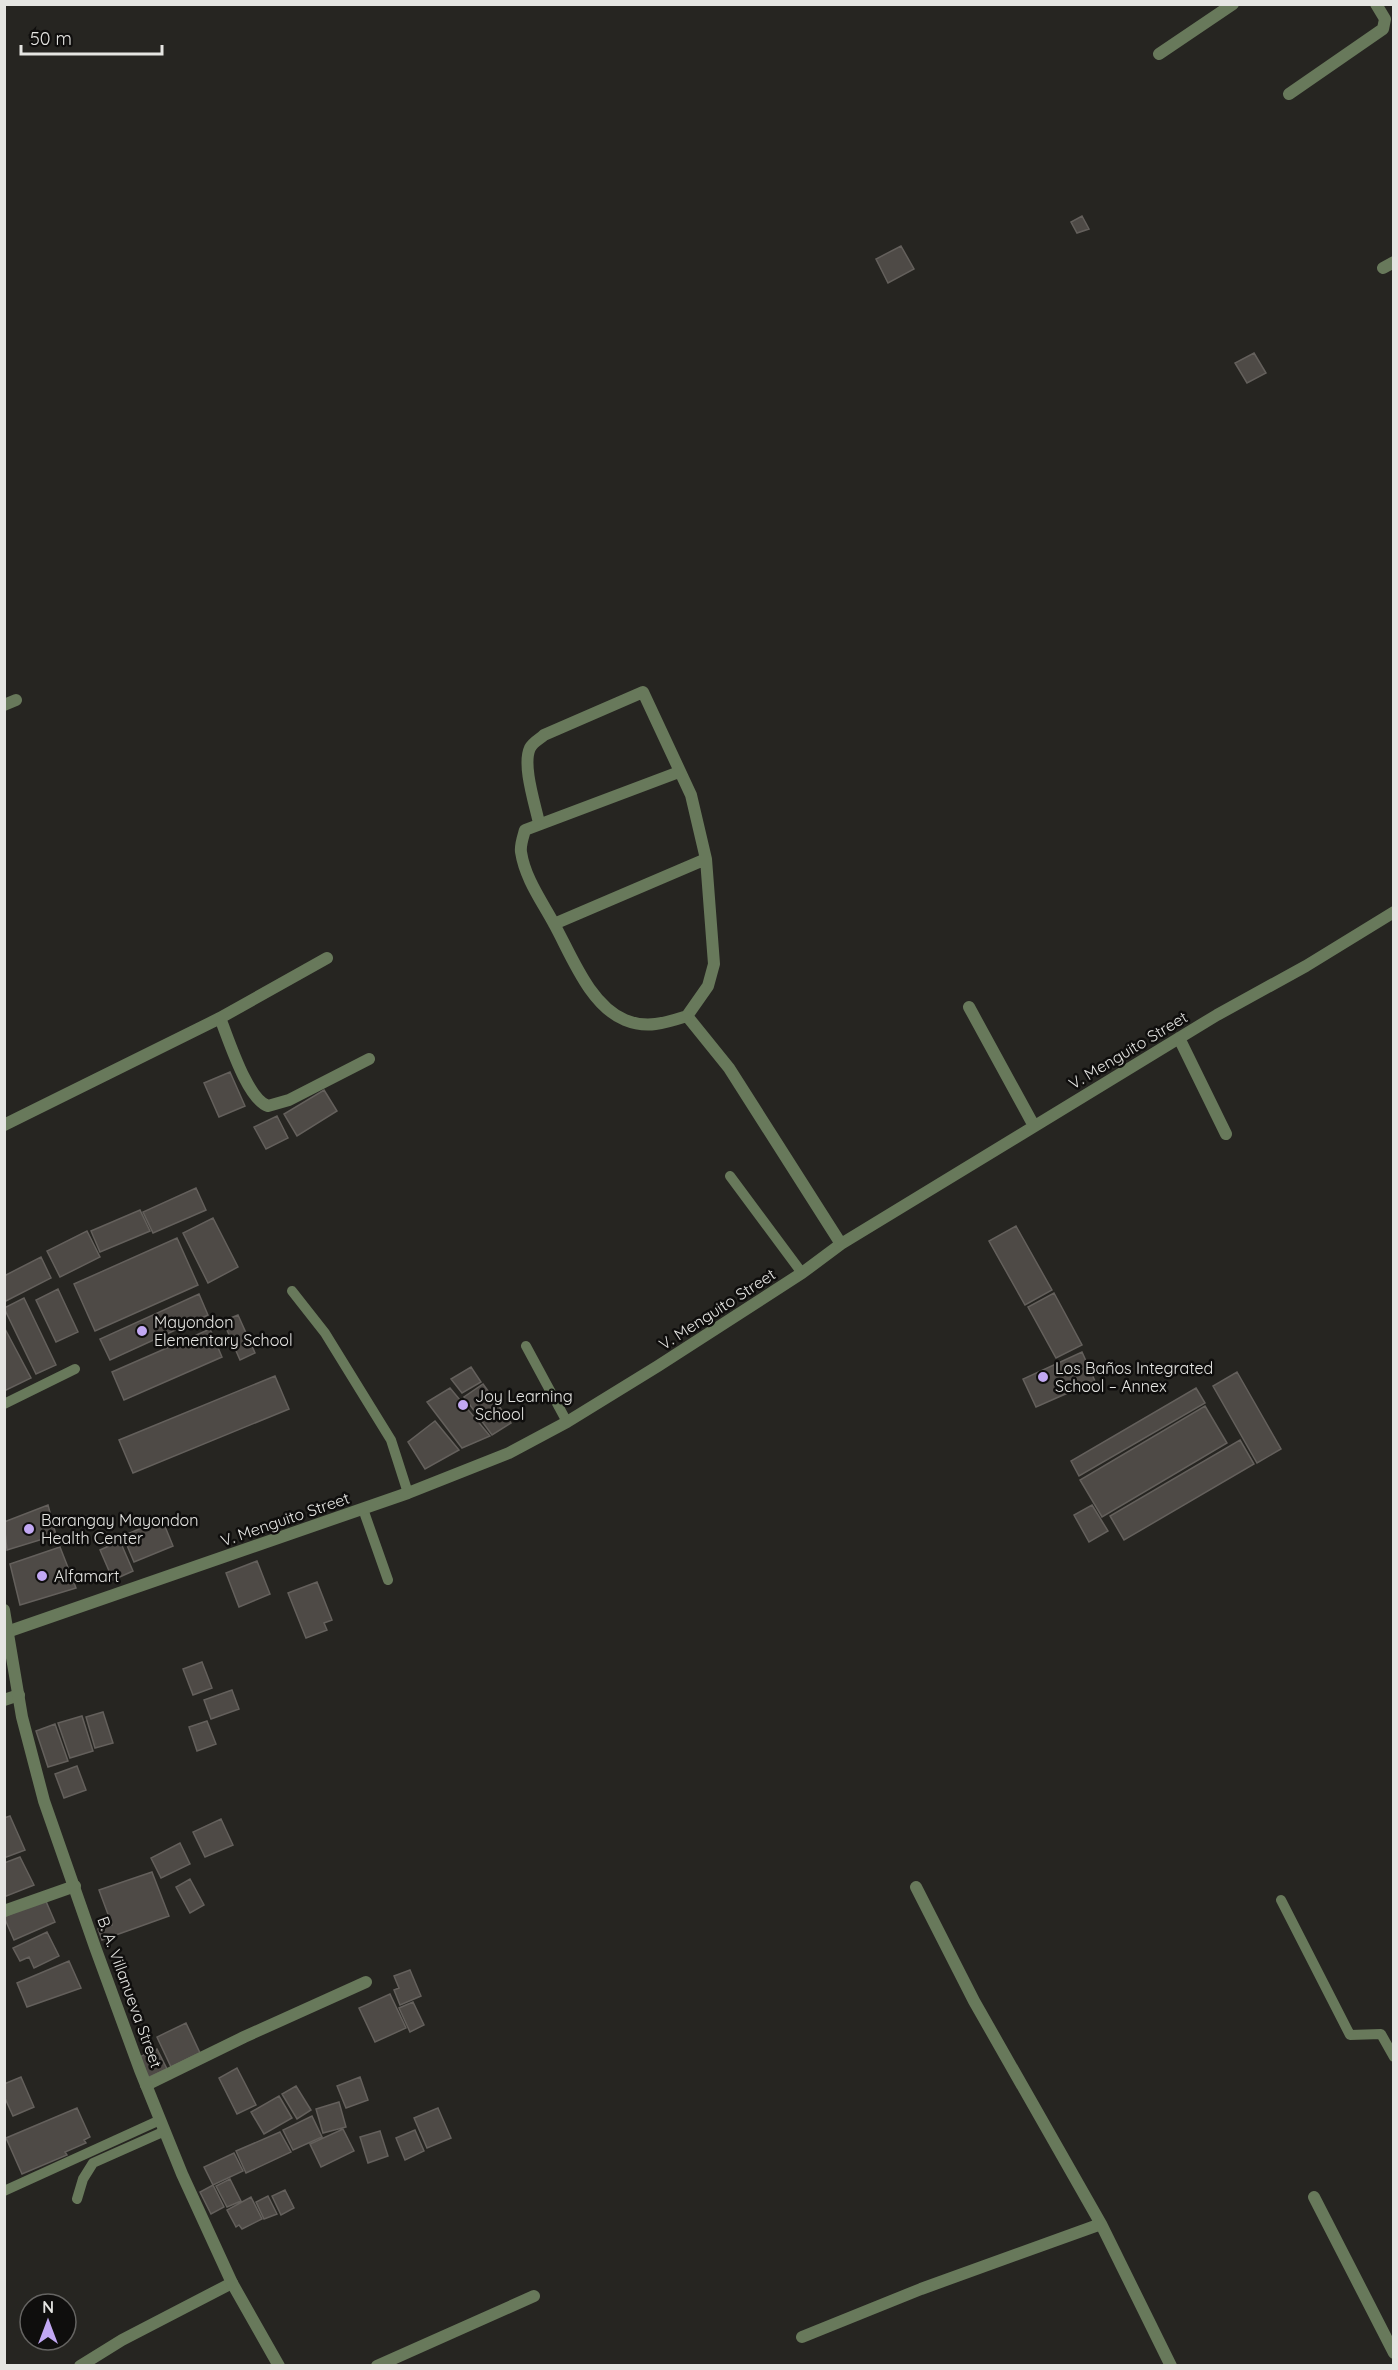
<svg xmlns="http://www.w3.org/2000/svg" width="1398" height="2370" font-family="Quicksand,sans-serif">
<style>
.building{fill:#4e4a46;stroke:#64605c;stroke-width:1.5}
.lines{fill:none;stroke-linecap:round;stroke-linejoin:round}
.service{stroke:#68795b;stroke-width:10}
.minor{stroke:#68795b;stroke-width:12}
.tertiary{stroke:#68795b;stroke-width:12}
.poi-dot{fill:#c2a8f3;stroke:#0f0e0d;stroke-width:2}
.labels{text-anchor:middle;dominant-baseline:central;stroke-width:5;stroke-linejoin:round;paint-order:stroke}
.street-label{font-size:16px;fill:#e5e5e2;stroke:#0f0e0d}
.poi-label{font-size:16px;fill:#e5e5e2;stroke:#0f0e0d;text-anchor:start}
</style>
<rect width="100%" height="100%" fill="#262521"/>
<path class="building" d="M 1082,216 L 1089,229 L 1077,233 L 1071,222 Z
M 901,246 L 914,269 L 888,283 L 876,259 Z
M 1254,353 L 1266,373 L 1247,383 L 1235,363 Z
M 230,1072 L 245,1106 L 219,1117 L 204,1083 Z
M 324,1090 L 337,1111 L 297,1136 L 284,1114 Z
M 277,1116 L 288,1138 L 266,1149 L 254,1127 Z
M 196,1188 L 206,1210 L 153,1233 L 143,1212 Z
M 140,1210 L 150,1231 L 100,1252 L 91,1231 Z
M 213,1218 L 238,1267 L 208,1283 L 183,1233 Z
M 1016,1226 L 1052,1290 L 1025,1305 L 989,1241 Z
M 87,1231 L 100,1257 L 60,1277 L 47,1251 Z
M 177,1238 L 198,1285 L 95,1331 L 74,1284 Z
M 41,1257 L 51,1278 L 4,1302 L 4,1276 Z
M 58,1289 L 78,1332 L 56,1342 L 36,1300 Z
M 1054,1293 L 1082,1345 L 1056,1358 L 1028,1307 Z
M 199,1294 L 208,1315 L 110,1360 L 100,1339 Z
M 24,1298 L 56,1365 L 36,1374 L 4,1308 Z
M 238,1315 L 255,1353 L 240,1360 L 223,1321 Z
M 4,1327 L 31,1378 L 4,1391 Z
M 210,1329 L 222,1357 L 124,1400 L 112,1372 Z
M 1082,1352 L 1095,1381 L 1036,1407 L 1023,1379 Z
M 471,1367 L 481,1382 L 462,1393 L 451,1379 Z
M 1237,1372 L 1281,1449 L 1257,1463 L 1213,1386 Z
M 275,1376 L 289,1409 L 133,1473 L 119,1440 Z
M 483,1384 L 511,1423 L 492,1435 L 464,1397 Z
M 450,1388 L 490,1436 L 462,1448 L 427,1402 Z
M 1196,1388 L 1205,1403 L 1079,1476 L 1071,1461 Z
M 1205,1406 L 1227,1443 L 1102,1517 L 1080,1480 Z
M 435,1421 L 459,1450 L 425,1469 L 408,1442 Z
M 1240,1440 L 1254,1464 L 1124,1540 L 1110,1516 Z
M 48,1505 L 56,1535 L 7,1550 L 4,1522 Z
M 1092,1505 L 1108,1531 L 1089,1542 L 1074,1515 Z
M 162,1519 L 173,1546 L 134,1562 L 123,1536 Z
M 120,1541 L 133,1571 L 113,1580 L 100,1550 Z
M 60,1547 L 76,1588 L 20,1605 L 10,1564 Z
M 257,1561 L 270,1594 L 239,1607 L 226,1573 Z
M 317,1582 L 332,1620 L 324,1623 L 327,1630 L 306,1638 L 288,1593 Z
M 202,1662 L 212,1688 L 193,1695 L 183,1669 Z
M 232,1690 L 239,1709 L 211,1719 L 204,1700 Z
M 103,1712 L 113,1743 L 95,1748 L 86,1717 Z
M 82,1716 L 93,1751 L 70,1758 L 58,1723 Z
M 207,1721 L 216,1744 L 197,1751 L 189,1727 Z
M 55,1724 L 68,1761 L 48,1767 L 36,1731 Z
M 77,1766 L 86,1790 L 64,1798 L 55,1774 Z
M 10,1816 L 25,1850 L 4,1858 L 4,1818 Z
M 221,1819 L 233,1845 L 205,1857 L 193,1832 Z
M 180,1843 L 190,1864 L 161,1878 L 151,1858 Z
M 20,1857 L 34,1885 L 4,1897 L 4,1863 Z
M 152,1872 L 169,1916 L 102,1940 L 98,1929 L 112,1925 L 99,1890 Z
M 190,1879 L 204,1905 L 190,1913 L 176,1887 Z
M 45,1899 L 55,1922 L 14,1940 L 4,1917 Z
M 47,1932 L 59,1956 L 34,1968 L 29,1957 L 20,1961 L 13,1948 Z
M 69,1961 L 81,1988 L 27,2007 L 17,1983 Z
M 410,1970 L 421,1996 L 400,2005 L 394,1990 L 399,1988 L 394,1976 Z
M 390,1994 L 406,2028 L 375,2042 L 359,2008 Z
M 413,2002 L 424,2025 L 410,2032 L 399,2008 Z
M 186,2023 L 200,2053 L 171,2067 L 157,2037 Z
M 157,2049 L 167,2069 L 147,2078 L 137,2058 Z
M 237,2068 L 256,2105 L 237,2114 L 219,2078 Z
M 21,2077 L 34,2107 L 13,2116 L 4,2096 L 4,2084 Z
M 360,2077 L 368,2100 L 346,2108 L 337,2086 Z
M 296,2086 L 311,2110 L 297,2119 L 282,2094 Z
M 279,2096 L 292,2118 L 264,2134 L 251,2112 Z
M 339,2102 L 346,2127 L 323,2133 L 316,2109 Z
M 77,2108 L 90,2137 L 84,2140 L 86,2143 L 65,2152 L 67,2155 L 22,2174 L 6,2138 Z
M 438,2108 L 451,2138 L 427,2148 L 414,2118 Z
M 312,2116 L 322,2137 L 293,2150 L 283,2130 Z
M 343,2129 L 354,2151 L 321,2167 L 310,2144 Z
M 415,2130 L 424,2151 L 405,2160 L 396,2138 Z
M 380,2131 L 388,2156 L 368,2163 L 360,2137 Z
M 280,2132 L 291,2152 L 246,2173 L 236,2151 Z
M 234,2153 L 243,2171 L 213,2185 L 204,2167 Z
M 230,2179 L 241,2201 L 227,2207 L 216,2186 Z
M 213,2185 L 224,2207 L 211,2214 L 200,2192 Z
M 285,2190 L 294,2208 L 281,2215 L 272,2196 Z
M 268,2196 L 277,2214 L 264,2219 L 256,2202 Z
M 251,2197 L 262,2219 L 242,2229 L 239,2225 L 236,2227 L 227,2210 Z"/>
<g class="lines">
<path class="service" d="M 730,1176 L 802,1273
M 292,1291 L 325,1333 L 391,1440 L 408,1493
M 526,1346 L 567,1422
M 4,1404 L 75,1369
M 363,1509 L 388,1580
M 1281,1900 L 1350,2035 L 1381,2034 L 1394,2057
M 4,2191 L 160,2120
M 77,2199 L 83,2179 L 93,2163 L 165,2131"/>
<path class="minor" d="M 1159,54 L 1233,4
M 1289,94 L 1383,29 L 1385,19 L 1376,4
M 1383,268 L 1394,262
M 4,705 L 16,700
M 679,772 L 525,830 C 523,837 520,845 521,852 C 525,878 541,900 553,922 C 571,954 589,1005 625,1020 C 647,1029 665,1023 687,1016
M 539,823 C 535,804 522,765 530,748 C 533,742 540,739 544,735 L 643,692 L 691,795 L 706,859 L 714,964 L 708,986 L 687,1016 L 729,1068 L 841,1244
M 554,924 L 706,859
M 969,1007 L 1034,1126
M 220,1018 C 229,1040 247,1099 268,1106 L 289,1100 L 369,1059
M 1179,1038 L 1226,1134
M 4,1125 L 220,1018 L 327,958
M 4,1633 L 408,1493 L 509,1453 L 567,1422 L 658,1366 L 802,1273 L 841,1244 L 1217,1015 L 1306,966 L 1394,912
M 4,1700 L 19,1695
M 916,1887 L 974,2001 L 1101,2224 L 1171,2366
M 4,1911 L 75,1886
M 146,2085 L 244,2037 L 366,1982
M 1314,2197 L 1394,2353
M 802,2337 L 921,2289 L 1101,2224
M 80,2366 L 122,2340 L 232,2283
M 377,2366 L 534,2296"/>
<path class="tertiary" d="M 4,1610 L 22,1717 L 44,1801 L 95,1947 L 140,2070 L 182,2174 L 232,2283 L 279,2366"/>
</g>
<g class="poi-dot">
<circle cx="142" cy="1331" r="6"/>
<circle cx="1043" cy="1377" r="6"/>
<circle cx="463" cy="1405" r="6"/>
<circle cx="29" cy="1529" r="6"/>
<circle cx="42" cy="1576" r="6"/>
</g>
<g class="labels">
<g class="street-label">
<text transform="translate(1128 1050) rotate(-31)">V. Menguito Street</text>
<text transform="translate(717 1309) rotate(-33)">V. Menguito Street</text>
<text transform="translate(285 1519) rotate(-19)">V. Menguito Street</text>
<text transform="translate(130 1992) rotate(70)">B. A. Villanueva Street</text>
</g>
<g class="poi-label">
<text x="154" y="1322">Mayondon<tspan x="154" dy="18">Elementary School</tspan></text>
<text x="1055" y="1368">Los Baños Integrated<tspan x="1055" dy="18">School – Annex</tspan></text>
<text x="475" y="1396">Joy Learning<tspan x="475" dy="18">School</tspan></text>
<text x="41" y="1520">Barangay Mayondon<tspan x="41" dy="18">Health Center</tspan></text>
<text x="54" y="1576">Alfamart</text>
</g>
</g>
<rect width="1398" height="2370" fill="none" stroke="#e5e5e2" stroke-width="12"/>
<g transform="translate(48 2322)"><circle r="28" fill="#0f0e0d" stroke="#656462" stroke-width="1.5"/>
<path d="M0-4.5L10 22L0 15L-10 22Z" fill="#c2a8f3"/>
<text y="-9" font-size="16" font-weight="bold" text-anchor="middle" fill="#e5e5e2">N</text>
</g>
<path d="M21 45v9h141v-9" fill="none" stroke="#e5e5e2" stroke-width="3"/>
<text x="30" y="45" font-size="18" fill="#e5e5e2" stroke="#0f0e0d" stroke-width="4.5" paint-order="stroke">50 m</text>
</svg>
